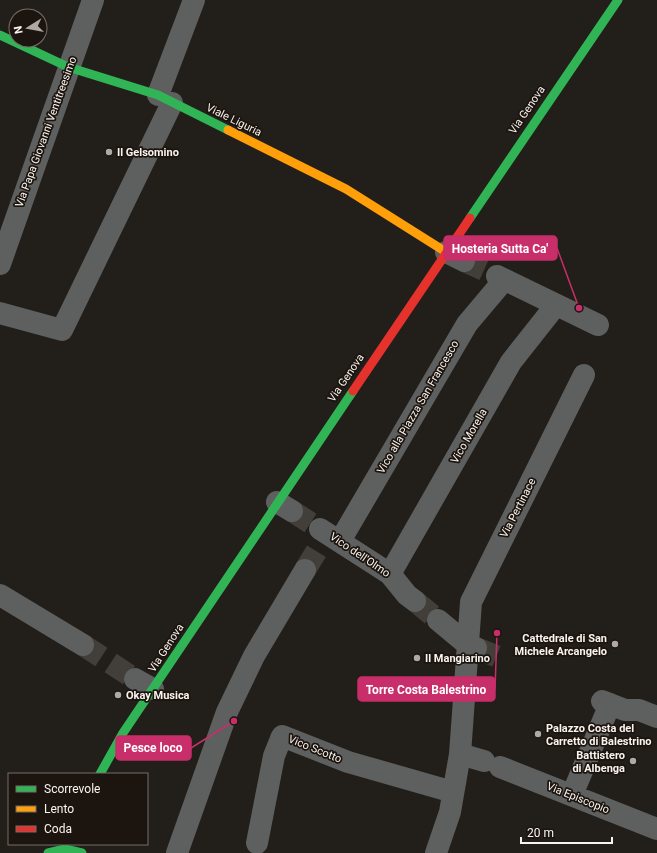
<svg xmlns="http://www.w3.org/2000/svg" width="657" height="853" font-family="Roboto,sans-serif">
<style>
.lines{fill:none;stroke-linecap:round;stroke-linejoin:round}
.street-tunnel{stroke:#423e3a;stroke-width:22;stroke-dasharray:22 11;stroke-linecap:butt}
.street{stroke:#5e5f5f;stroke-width:22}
.fast{stroke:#30b455;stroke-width:9}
.slow{stroke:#ff9f0a;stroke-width:9}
.jam{stroke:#e5322d;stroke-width:9}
.poi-dot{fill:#aea9a4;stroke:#1c140e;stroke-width:1.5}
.labels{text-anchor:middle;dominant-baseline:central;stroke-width:3.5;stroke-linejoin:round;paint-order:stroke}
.street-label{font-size:11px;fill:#f9f4ef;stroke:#1c140e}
.poi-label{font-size:11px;font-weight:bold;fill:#f9f4ef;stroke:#1c140e;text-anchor:start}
.leader{fill:none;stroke:#c82e6a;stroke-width:1.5}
.callout-dot{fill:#c82e6a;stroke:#1c140e;stroke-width:1.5}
.callout{fill:#c82e6a;stroke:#c82e6a;stroke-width:1.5}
.callout-label{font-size:12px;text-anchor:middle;font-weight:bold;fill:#fff}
</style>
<rect width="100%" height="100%" fill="#221e1a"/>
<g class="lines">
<path class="street-tunnel" d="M 464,261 L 497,276
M 292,511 L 320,529
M 305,570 L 324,539
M 415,601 L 438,620
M 83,645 L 135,679
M 476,648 L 501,658"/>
<path class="street" d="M 158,95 L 194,0
M 446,252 L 464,261
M 0,264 L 93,0
M 497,276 L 598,325
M 0,313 L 62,330 L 172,103
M 277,502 L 292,511
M 320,529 L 390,574 L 407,595 L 415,601
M 340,541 L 467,324 L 504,280
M 390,574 L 511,362 L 556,305
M 0,595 L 83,645
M 438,620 L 468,645 L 476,648
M 135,679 L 153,689
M 602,701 L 625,710 L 639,710 L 657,717
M 460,754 L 484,761
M 500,767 L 657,829
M 572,795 L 610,704
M 257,843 L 274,756 L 282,736 L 348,762 L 453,792
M 177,853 L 227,712 L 254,656 L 305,570
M 436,853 L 450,812 L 460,754 L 471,602 L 584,375"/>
<path class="fast" d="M 0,35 L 68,67 L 158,95 L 228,130
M 470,218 L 618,0
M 100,774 L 123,733 L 353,391
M 48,853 L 65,849 L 82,853"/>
<path class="slow" d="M 228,130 L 346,189 L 446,252"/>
<path class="jam" d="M 353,391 L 470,218"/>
</g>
<g class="poi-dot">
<circle cx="109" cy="152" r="4"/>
<circle cx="615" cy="644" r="4"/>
<circle cx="417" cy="658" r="4"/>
<circle cx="118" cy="695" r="4"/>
<circle cx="538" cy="734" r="4"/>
<circle cx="633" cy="761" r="4"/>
</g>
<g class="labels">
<g class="street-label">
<text transform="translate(527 110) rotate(-56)">Via Genova</text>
<text transform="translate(234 120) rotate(26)">Viale Liguria</text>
<text transform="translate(46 132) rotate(-70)">Via Papa Giovanni Ventitreesimo</text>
<text transform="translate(346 378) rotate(-56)">Via Genova</text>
<text transform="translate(418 407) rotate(-60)">Vico alla Piazza San Francesco</text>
<text transform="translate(469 436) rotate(-60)">Vico Morella</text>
<text transform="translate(518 508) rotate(-63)">Via Pertinace</text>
<text transform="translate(360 555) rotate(34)">Vico dell'Olmo</text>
<text transform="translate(166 648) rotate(-57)">Via Genova</text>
<text transform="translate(315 749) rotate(22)">Vico Scotto</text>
<text transform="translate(578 798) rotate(22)">Via Episcopio</text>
</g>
<g class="poi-label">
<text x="117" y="152">Il Gelsomino</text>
<text x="607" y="638" text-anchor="end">Cattedrale di San<tspan x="607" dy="13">Michele Arcangelo</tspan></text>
<text x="425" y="658">Il Mangiarino</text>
<text x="126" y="695">Okay Musica</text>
<text x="546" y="728">Palazzo Costa del<tspan x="546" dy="13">Carretto di Balestrino</tspan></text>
<text x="625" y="755" text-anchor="end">Battistero<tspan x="625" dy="13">di Albenga</tspan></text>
</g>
</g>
<path class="leader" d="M579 308L557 248M497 633L495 689M234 721L191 748"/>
<g class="callout-dot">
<circle cx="579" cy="308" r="4"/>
<circle cx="497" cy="633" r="4"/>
<circle cx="234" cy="721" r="4"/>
</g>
<g class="callout">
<rect x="444" y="236" width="113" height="24" rx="4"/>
<rect x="358" y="677" width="137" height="24" rx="4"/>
<rect x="116" y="736" width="75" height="24" rx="4"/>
</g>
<g class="callout-label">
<text x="500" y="253">Hosteria Sutta Ca'</text>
<text x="426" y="694">Torre Costa Balestrino</text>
<text x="153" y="752">Pesce loco</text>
</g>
<rect x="8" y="773" width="140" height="72" fill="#1c140e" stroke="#746e68"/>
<rect x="16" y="786" width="20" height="6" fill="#30b455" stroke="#746e68"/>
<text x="44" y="793" font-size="12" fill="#f9f4ef">Scorrevole</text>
<rect x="16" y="806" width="20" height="6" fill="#ff9f0a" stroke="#746e68"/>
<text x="44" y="813" font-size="12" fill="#f9f4ef">Lento</text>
<rect x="16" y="826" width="20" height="6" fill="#e5322d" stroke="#746e68"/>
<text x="44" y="833" font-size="12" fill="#f9f4ef">Coda</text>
<g transform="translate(28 28) rotate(259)"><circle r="19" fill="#1c140e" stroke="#746e68"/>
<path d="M0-3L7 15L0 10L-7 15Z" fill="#aea9a4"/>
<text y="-6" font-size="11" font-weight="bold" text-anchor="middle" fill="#f9f4ef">N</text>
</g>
<path d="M521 837v6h91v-6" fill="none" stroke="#f9f4ef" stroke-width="2"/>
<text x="527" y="837" font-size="12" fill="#f9f4ef" stroke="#1c140e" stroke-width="3" paint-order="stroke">20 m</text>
</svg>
